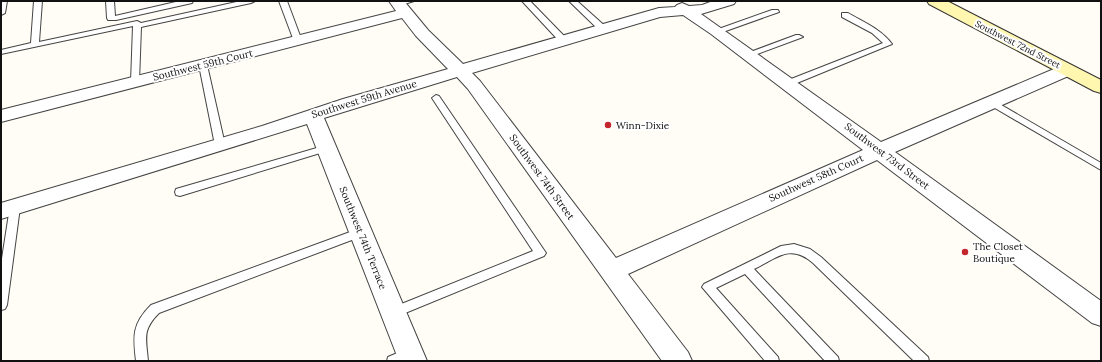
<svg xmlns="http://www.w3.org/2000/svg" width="1102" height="362" font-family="Lora,serif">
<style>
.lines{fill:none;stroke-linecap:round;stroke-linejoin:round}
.lane-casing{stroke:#444;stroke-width:2}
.street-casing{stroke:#444;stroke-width:2}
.secondary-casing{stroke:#333;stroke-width:2}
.lane{fill:#fff;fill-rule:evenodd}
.street{fill:#fff;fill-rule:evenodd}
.secondary{fill:#fff6b0;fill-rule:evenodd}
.poi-dot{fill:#c4262e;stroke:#fff;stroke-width:1.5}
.labels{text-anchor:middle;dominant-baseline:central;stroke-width:4;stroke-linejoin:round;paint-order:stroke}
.far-street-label{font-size:9px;fill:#111;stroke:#fff}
.street-label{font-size:10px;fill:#111;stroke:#fff}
.poi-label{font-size:10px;fill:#111;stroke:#fff;text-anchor:start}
</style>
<rect width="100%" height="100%" fill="#fffdf5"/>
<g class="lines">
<defs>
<path id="lane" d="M 1,1 L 7,1 L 5,13 L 1,15 Z
M 34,1 L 42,1 L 39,42 L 137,21 L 141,23 L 241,1 L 255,1 L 251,3 L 141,27 L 139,82 L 135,85 L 131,82 L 133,26 L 1,54 L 1,50 L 31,43 Z
M 106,1 L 114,1 L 115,16 L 180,1 L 193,1 L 192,3 L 116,20 L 108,20 L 107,18 Z
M 279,1 L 287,1 L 302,41 L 301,43 L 295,43 L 294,41 Z
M 401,1 L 414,1 L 398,6 L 394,4 Z
M 522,1 L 530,1 L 567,39 L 567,43 L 561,43 Z
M 569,1 L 577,1 L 606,27 L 606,31 L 600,31 Z
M 772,10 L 778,10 L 779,12 L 720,33 L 717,33 L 713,31 Z
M 842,13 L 848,13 C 863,22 881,29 892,44 L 792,85 L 786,85 L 785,83 L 786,81 L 883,43 L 872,33 L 842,17 Z
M 796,35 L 799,35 L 803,37 L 752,56 L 746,56 L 745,54 Z
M 200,63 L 203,63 L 207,65 L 225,145 L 220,148 L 215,145 L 199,65 Z
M 436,95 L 439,96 L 546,253 L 544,256 L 393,318 L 389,317 L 387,313 L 389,309 L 533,251 L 432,98 Z
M 991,99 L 1101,163 L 1101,170 L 988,104 L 987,102 Z
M 327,145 L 332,148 L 330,150 L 180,196 L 176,195 L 175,192 L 176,189 Z
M 15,203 L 19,204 L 20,207 L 7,305 L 5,309 L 1,310 L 1,265 L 10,207 L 11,204 Z
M 361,228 L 365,229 L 366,232 L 365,235 L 159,313 C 142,330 146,338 148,361 L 136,361 C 133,336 132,324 151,305 Z
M 794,244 L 810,249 L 821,257 L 928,357 L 929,361 L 914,361 L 813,263 C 790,243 777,258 754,269 L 838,357 L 839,361 L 825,361 L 745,274 L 716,288 L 778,357 L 779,361 L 765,361 L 702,287 L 704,284 L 781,246 Z
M 409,348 L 414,350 L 415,354 L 414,358 L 407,361 L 387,361 L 388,357 Z"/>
<path id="street" d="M 389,1 L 404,1 L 428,30 L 463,64 L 659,8 L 675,7 L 677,5 L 682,3 L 689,6 L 702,5 L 713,1 L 736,1 L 734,4 L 701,14 L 881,142 L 1061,66 L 1067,65 L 1073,66 L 1076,70 L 1073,74 L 895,152 L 1101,301 L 1101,326 L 1092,323 L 877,160 L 628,274 L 688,352 L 692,361 L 662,361 L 468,89 L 457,77 L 324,118 L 427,361 L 399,361 L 307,124 L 1,219 L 1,203 L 262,126 L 343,99 L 448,69 L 416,36 L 402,18 L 1,122 L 1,110 L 396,11 ZM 683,15 L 711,34 L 863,150 L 616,258 L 480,81 L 472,73 L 660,17 Z"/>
<path id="secondary" d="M 927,1 L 947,1 L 1101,80 L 1101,93 L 1094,91 L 929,4 Z"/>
</defs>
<use href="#lane" class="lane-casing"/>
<use href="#street" class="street-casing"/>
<use href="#secondary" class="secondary-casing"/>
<use href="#lane" class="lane"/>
<use href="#street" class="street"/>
<use href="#secondary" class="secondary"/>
</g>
<g class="poi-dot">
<circle cx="608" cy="125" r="4"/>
<circle cx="965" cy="252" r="4"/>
</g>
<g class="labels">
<g class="far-street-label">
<text transform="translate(1018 44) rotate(27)">Southwest 72nd Street</text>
</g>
<g class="street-label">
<text transform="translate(203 65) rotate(-14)">Southwest 59th Court</text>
<text transform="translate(364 99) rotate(-17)">Southwest 59th Avenue</text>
<text transform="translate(887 156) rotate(37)">Southwest 73rd Street</text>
<text transform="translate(542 177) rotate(54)">Southwest 74th Street</text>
<text transform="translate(816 178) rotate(-24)">Southwest 58th Court</text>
<text transform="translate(363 238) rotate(68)">Southwest 74th Terrace</text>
</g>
<g class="poi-label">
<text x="616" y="125">Winn-Dixie</text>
<text x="973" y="246">The Closet<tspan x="973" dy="12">Boutique</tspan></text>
</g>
</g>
<rect width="1102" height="362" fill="none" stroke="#111111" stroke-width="4"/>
</svg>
